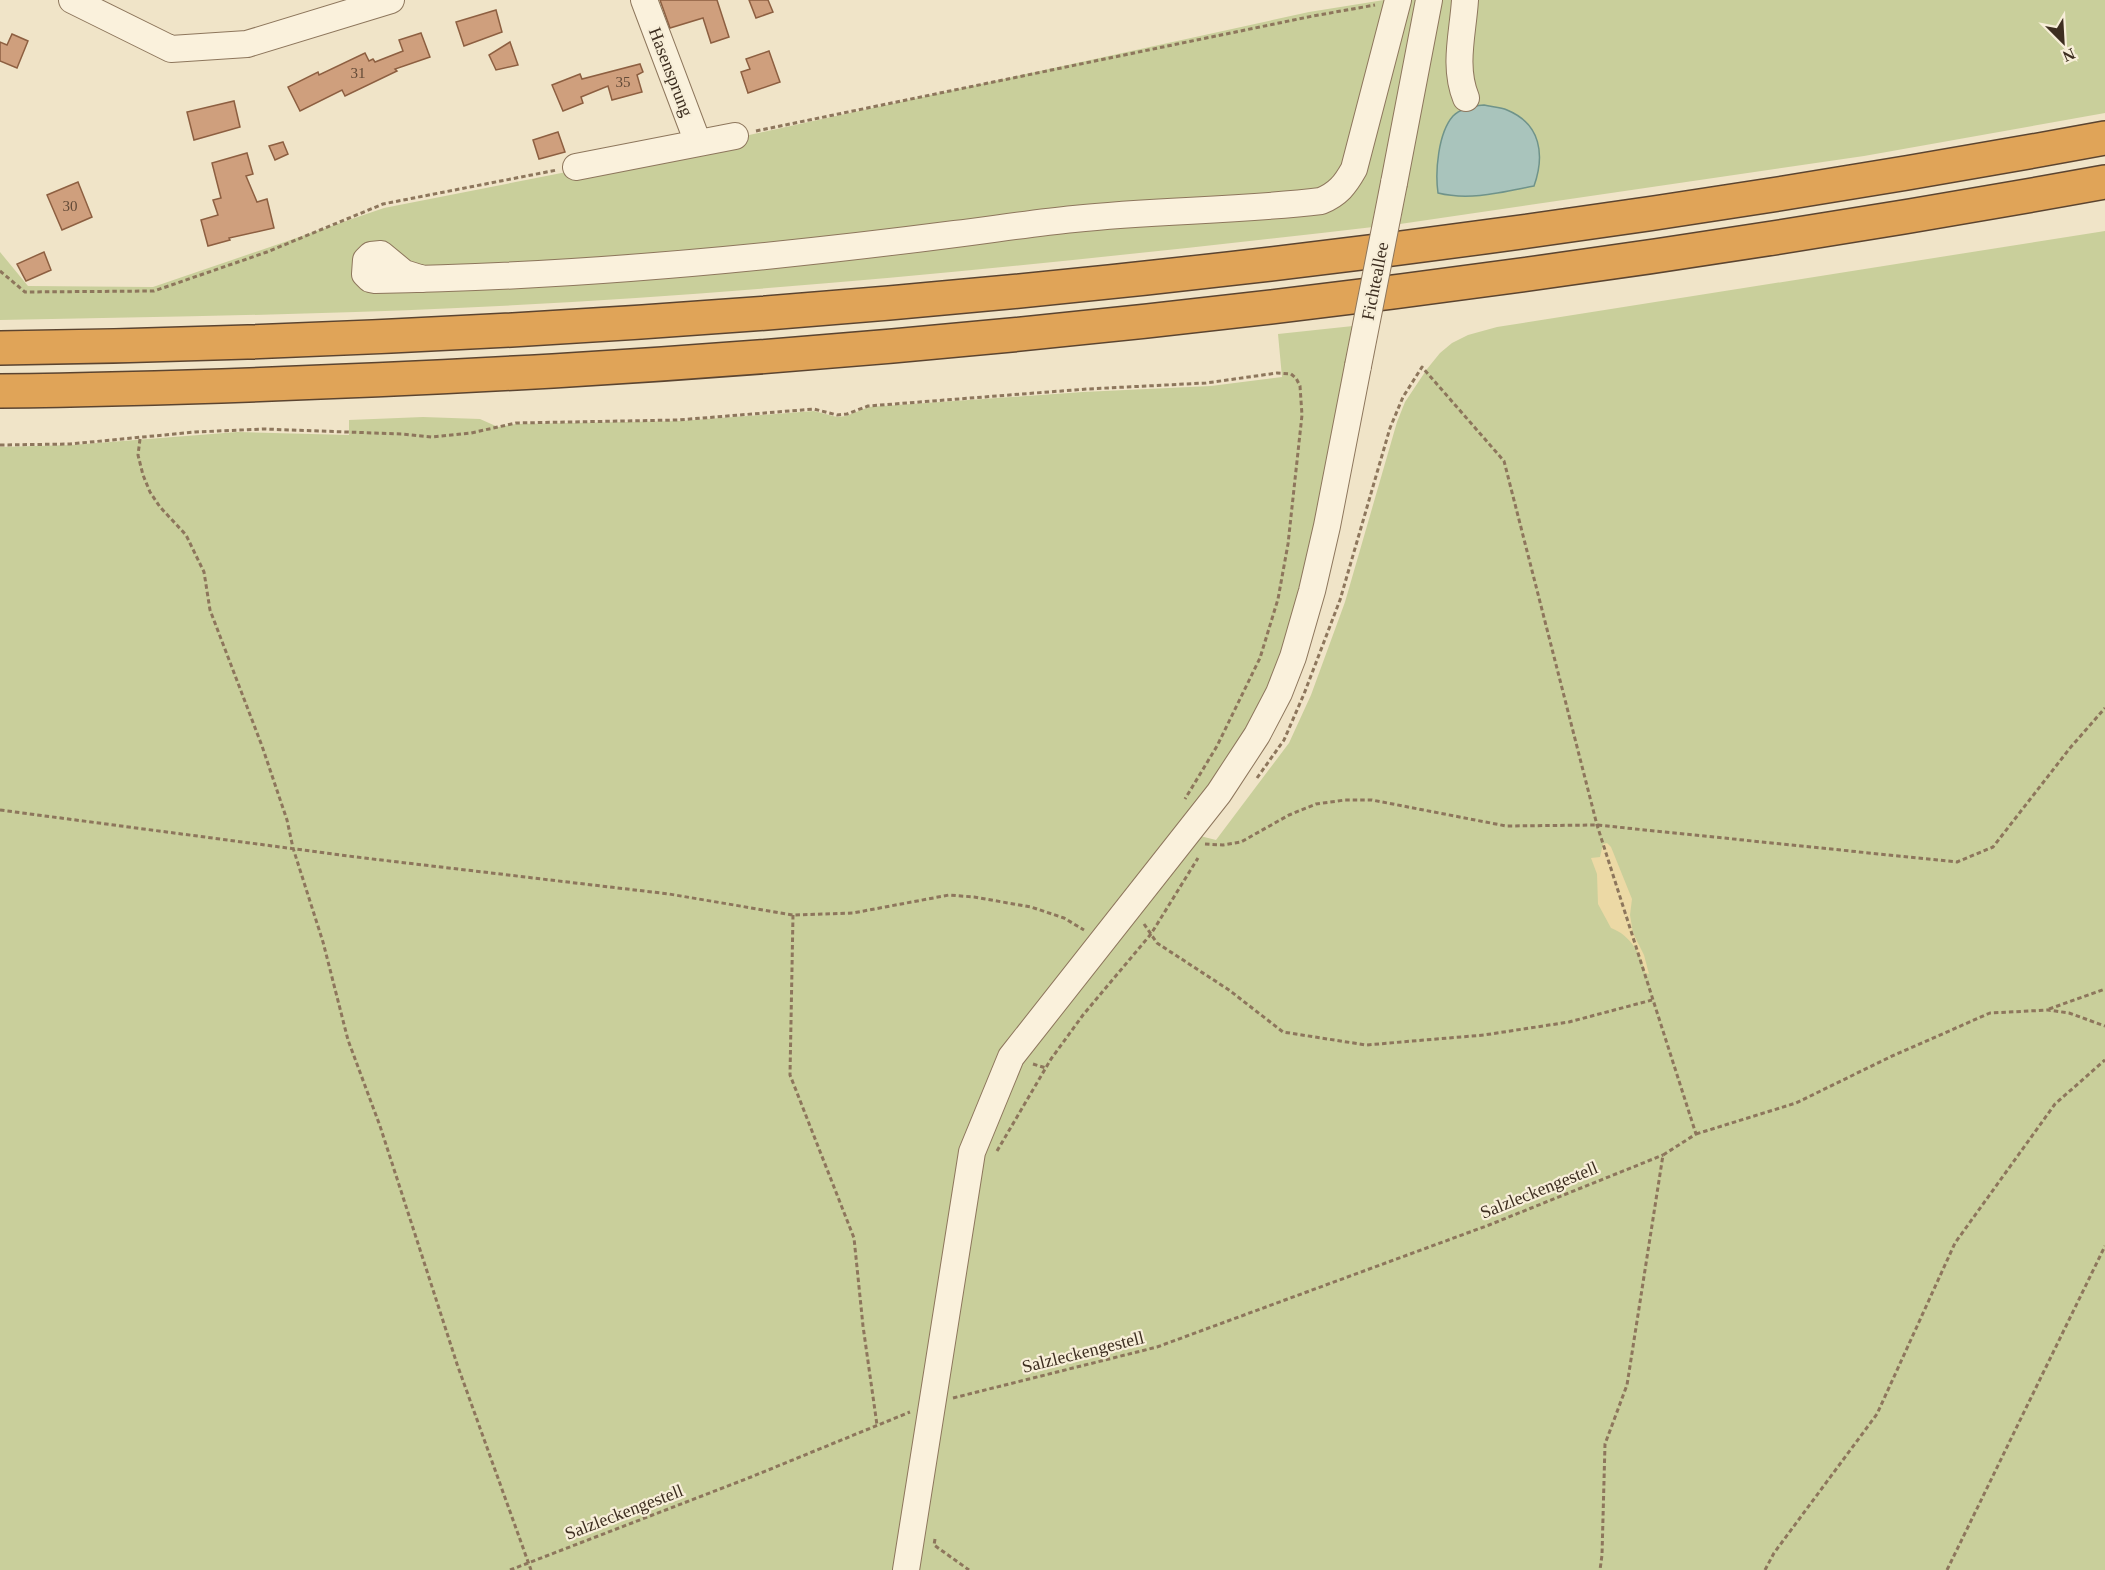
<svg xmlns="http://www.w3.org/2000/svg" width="2105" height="1570" font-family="'Times New Roman',serif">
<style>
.green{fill:#c9cf9b}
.sand{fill:#ecd9a5}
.water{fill:#a9c4bc;stroke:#6f938a;stroke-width:1.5}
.building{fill:#cf9f7d;stroke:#8d5f41;stroke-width:1.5}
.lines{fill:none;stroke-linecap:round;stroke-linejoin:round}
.minor-casing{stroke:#8d765c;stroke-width:28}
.highway-casing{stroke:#5b4430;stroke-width:36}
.path{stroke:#8d765c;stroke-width:3;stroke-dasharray:4.5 3;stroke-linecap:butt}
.minor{stroke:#faf1dc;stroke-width:26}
.highway{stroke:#e0a458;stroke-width:33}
.minor-bridge-casing{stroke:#8d765c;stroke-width:28;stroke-linecap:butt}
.minor-bridge{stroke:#faf1dc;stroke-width:26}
.labels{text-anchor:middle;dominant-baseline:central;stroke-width:4.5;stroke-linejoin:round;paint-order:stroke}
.number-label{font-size:15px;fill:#624a37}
.street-label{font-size:18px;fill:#3d2e20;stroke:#f7eed8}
</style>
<rect width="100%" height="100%" fill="#f0e4c8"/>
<path class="green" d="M 1384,0 L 1419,0 L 1373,227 C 1068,262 763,294 457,308 C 305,315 152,317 0,320 L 0,252 L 28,286 L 153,287 L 384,208 L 699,146 L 1309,12 Z
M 1439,0 L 2105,0 L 2105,113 L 1864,156 L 1400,224 Z
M 2105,231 L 2105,1570 L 0,1570 L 0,447 L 72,445 L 237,432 L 349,435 L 349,420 L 423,417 L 480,419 L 498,427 L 516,424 L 680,421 L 814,411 L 837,417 L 846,416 L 869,407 L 1083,392 L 1211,386 L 1282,377 L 1278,334 L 1353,326 L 1312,547 L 1276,671 L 1196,835 L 1216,840 L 1289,743 L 1311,695 L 1345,602 L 1397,422 L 1405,402 L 1427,369 L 1440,353 L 1452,343 L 1468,335 L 1497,327 Z"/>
<path class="sand" d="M 1607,843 L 1611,847 L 1632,899 L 1630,915 L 1633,933 L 1644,955 L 1649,974 L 1645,973 C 1641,954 1630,935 1611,928 L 1598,904 L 1597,874 L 1591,858 L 1600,857 L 1603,844 Z"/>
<path class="water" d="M 1484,105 C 1491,107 1500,107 1507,110 C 1541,124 1545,155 1534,186 C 1503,192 1470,201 1438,193 C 1435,172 1438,133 1453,116 C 1461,108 1473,106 1484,105 Z"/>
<path class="building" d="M 660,0 L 717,0 L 729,37 L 711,43 L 703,18 L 670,28 Z
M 749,0 L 768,0 L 773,12 L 756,18 Z
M 496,10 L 502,32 L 464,46 L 456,22 Z
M 421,33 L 430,57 L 395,69 L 397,71 L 345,96 L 342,90 L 300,111 L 288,87 L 318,72 L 319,75 L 365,53 L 369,61 L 373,59 L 375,62 L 403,51 L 399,40 Z
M 12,34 L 28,41 L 17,68 L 0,61 L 0,42 L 7,45 Z
M 510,42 L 518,65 L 496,70 L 489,55 Z
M 769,51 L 780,82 L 748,93 L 741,72 L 750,69 L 746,59 Z
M 640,64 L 643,72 L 637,75 L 642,92 L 612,100 L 608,86 L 581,97 L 583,103 L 563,111 L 552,85 L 580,74 L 582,79 Z
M 234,101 L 240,127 L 194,140 L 187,112 Z
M 558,132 L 565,152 L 539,159 L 533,140 Z
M 283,142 L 288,154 L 275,160 L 269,146 Z
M 247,153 L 253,174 L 246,176 L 257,202 L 267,199 L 274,228 L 229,238 L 230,240 L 208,246 L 201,220 L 218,215 L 213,200 L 221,198 L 212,163 Z
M 78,182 L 92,217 L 62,230 L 47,195 Z
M 44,252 L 51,270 L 26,281 L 17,264 Z"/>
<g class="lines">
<defs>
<path id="minor" d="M 72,0 L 171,49 L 247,44 L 391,0
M 644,0 L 698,143
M 1465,0 C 1463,33 1453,66 1466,98
M 576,167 L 735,136
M 1394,183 L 1429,0
M 423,279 L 404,273 L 381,254 L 371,255 L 366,260 L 365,274 L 370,279 L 375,280 C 569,277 763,259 955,234 C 995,229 1034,223 1074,219 C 1156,210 1239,211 1321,201 C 1338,194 1345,185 1354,169 L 1398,0
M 906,1570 L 972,1152 L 1011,1057 L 1219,793 L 1257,735 L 1279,693 L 1293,657 L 1312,591 L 1327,526 L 1358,366"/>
<path id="highway" d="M 0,348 C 707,338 1410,266 2105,138
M 0,391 C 184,389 369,381 553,371 C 1074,340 1591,275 2105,182"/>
</defs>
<use href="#minor" class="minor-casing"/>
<use href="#highway" class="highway-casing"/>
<path class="path" d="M 756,131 L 1313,16 L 1375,5
M 0,271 L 25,292 L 154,291 L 267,252 L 383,204 L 557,170
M 140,439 L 138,455 L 143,475 L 150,492 L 160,507 L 186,535 L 204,572 L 210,610 L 262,746 L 287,820 L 293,848 L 323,942 L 348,1040 L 380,1126 L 457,1364 L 531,1570
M 0,445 L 70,444 L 195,432 L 264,429 L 402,434 L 432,437 L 471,433 L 516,423 L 678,420 L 814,409 L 837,415 L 847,414 L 868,406 L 1087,389 L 1206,383 L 1277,373 L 1291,374 L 1296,378 L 1300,386 L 1302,415 L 1288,544 L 1278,599 L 1260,658 L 1217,746 L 1185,799
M 1257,778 L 1284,740 L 1304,694 L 1340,600 L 1390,428 L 1403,397 L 1422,367 L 1504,461 L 1597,825 L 1696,1134 L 1663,1155 L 1627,1385 L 1605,1444 L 1602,1555 L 1600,1570
M 0,810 L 356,857 L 669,894 L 793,915 L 853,913 L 949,895 L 974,897 L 1031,907 L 1064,918 L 1084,930
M 1205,844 L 1223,845 L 1241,842 L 1289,815 L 1316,804 L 1345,800 L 1372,800 L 1506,826 L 1597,825 L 1957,862 L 1993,847 L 2070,748 L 2105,708
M 793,915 L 790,1075 L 854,1238 L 863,1326 L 877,1425
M 1144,924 L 1157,943 L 1229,990 L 1283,1032 L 1366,1045 L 1484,1035 L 1569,1022 L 1652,1000
M 2049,1009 L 2105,989
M 1033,1064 L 1046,1068
M 1696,1134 L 1796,1103 L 1890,1057 L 1990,1013 L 2048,1010 L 2069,1013 L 2105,1026
M 997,1151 L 1051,1059 L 1083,1015 L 1151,934 L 1198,858
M 953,1398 L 1157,1347 L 1489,1225 L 1663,1155
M 935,1539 L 934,1545 L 969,1570
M 510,1570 L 751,1477 L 910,1412
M 1765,1570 L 1774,1553 L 1877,1414 L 1955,1243 L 2055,1104 L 2105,1060
M 1947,1570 L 2105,1246"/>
<use href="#minor" class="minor"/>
<use href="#highway" class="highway"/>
<defs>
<path id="minor-bridge" d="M 1358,366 L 1394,183"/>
</defs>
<use href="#minor-bridge" class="minor-bridge-casing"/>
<use href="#minor-bridge" class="minor-bridge"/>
</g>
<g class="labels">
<g class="number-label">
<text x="358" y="73">31</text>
<text x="623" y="82">35</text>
<text x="70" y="206">30</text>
</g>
<g class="street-label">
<text transform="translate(671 72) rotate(69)">Hasensprung</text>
<text transform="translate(1375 281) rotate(-79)">Fichteallee</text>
<text transform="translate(1539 1190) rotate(-22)">Salzleckengestell</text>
<text transform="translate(1083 1352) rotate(-14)">Salzleckengestell</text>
<text transform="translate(624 1512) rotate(-21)">Salzleckengestell</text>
</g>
</g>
<g transform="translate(2063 42) rotate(156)" stroke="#f7eed8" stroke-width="4.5" paint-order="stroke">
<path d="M0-4.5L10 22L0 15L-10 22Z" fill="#3d2e20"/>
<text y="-9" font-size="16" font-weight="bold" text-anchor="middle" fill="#3d2e20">N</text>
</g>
</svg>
